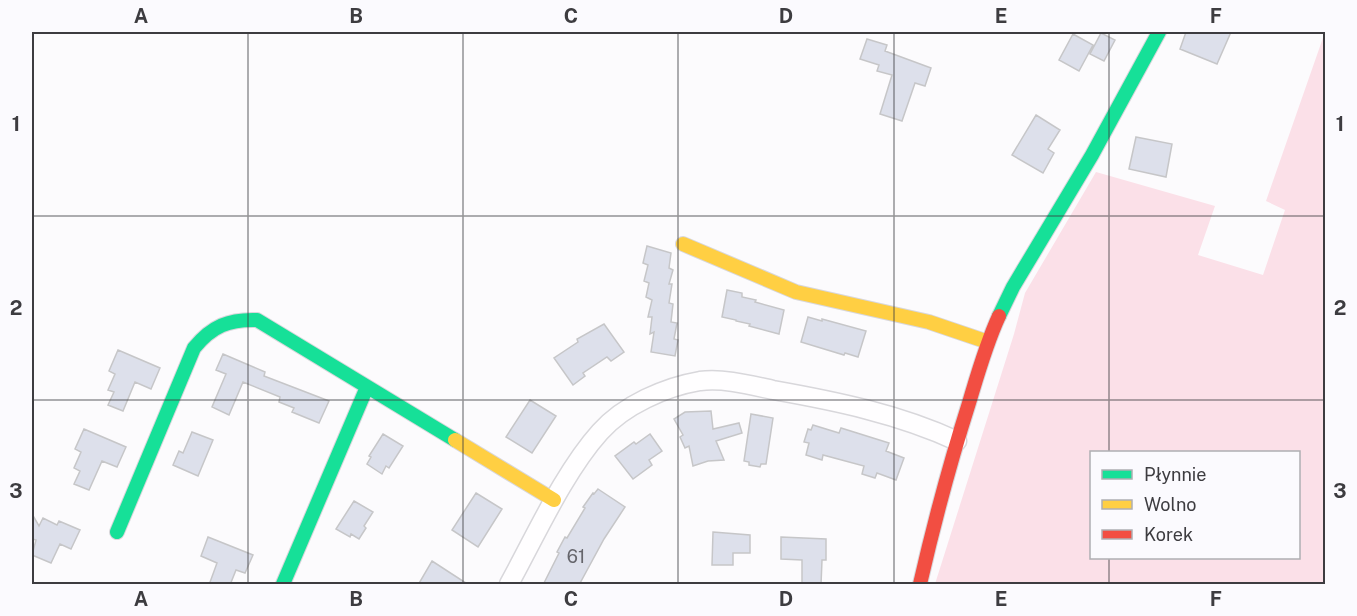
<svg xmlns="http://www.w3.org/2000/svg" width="1357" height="616" font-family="'Public Sans',sans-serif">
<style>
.green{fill:#fbe0e8;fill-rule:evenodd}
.building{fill:#dde0eb;stroke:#c6c6c8;stroke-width:1.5}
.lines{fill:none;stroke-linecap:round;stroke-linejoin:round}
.street-casing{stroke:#d8d7db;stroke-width:21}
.fast-casing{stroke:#d8d7db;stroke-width:16}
.slow-casing{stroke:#d8d7db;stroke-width:16}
.jam-casing{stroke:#d8d7db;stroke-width:16}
.street{stroke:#fffeff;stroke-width:18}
.fast{stroke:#16e098;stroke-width:14}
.slow{stroke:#ffcf43;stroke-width:14}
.jam{stroke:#f24e42;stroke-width:14}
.grid{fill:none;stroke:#3d3c40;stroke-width:1.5;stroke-opacity:0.55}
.labels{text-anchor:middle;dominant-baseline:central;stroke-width:6;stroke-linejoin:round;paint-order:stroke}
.number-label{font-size:18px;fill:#65656b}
.neatline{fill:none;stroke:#3d3c40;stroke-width:2}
.grid-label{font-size:20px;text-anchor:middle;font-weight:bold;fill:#3d3c40}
</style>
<rect width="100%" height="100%" fill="#fcfbfd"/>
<path class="green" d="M 1325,32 L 1325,584 L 935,584 L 1014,334 L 1025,293 L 1096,172 L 1215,206 L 1198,255 L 1263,275 L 1285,210 L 1266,201 ZM 1092,452 L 1298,452 L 1298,558 L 1092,558 Z"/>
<path class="building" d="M 1186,32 L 1231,32 L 1217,64 L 1180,49 Z
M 1101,33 L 1115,40 L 1104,61 L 1090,54 Z
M 1073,34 L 1093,45 L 1079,71 L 1059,60 Z
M 867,39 L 887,45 L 885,51 L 931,68 L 925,86 L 915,83 L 902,121 L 880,114 L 892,75 L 877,71 L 879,65 L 860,59 Z
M 1036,115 L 1060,130 L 1048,149 L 1054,153 L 1043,173 L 1012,155 Z
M 1136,137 L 1172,144 L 1166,177 L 1129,169 Z
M 647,246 L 671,253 L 669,268 L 673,270 L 669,284 L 672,284 L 669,303 L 673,304 L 671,322 L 677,323 L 674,339 L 678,340 L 675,356 L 651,352 L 654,332 L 650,334 L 652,317 L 648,317 L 652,300 L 646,297 L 649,283 L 644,281 L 648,265 L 643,263 Z
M 727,290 L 742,293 L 742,297 L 756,300 L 755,302 L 784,310 L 779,334 L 749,326 L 750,324 L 736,321 L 736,320 L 722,317 Z
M 808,317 L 822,321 L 822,319 L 866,331 L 858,357 L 845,353 L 844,355 L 801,342 Z
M 604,324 L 624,352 L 611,361 L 607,357 L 583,373 L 585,376 L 573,385 L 554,358 L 578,342 L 577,339 Z
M 118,350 L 160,368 L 151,389 L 135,382 L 123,411 L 108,405 L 114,392 L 108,390 L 115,374 L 109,371 Z
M 223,354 L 265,372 L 264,376 L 329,401 L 319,423 L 292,412 L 294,408 L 279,402 L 280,397 L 243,382 L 229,415 L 212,407 L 226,374 L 216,370 Z
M 530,400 L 556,416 L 532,453 L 506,437 Z
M 711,411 L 713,429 L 739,423 L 742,433 L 716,441 L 724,460 L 708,461 L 693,466 L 689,446 L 685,448 L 680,437 L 683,435 L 674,419 L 685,412 Z
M 751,414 L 773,418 L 766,464 L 761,464 L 760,467 L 749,465 L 749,462 L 744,461 Z
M 813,425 L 839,433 L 841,428 L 889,443 L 886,451 L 904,458 L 896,480 L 877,473 L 875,478 L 862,474 L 864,466 L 823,455 L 822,460 L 806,455 L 809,443 L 804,442 L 808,429 L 811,430 Z
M 84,429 L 126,447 L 117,467 L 102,461 L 89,490 L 74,484 L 80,471 L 74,468 L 81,452 L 75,449 Z
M 192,432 L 213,440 L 198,476 L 173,465 L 179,451 L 183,453 Z
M 383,434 L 403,446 L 389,468 L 386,466 L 382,474 L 367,464 L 371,457 L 369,456 Z
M 650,434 L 662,451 L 649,460 L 652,465 L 633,479 L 615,456 L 634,442 L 636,444 Z
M 598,489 L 625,507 L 604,539 L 579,585 L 543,585 L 559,553 L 557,552 L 565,537 L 567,538 L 585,508 L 583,507 L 593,493 L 594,494 Z
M 476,493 L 502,509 L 478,547 L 452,530 Z
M 354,501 L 373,512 L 364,526 L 366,528 L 359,539 L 351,534 L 350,537 L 336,529 Z
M 32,514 L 39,526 L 43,518 L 57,525 L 59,521 L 80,530 L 71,549 L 60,544 L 51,563 L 32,555 L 36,540 L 32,539 Z
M 713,532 L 750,535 L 750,553 L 733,553 L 733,565 L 712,565 Z
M 208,537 L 253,555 L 245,573 L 236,570 L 230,585 L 209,585 L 217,563 L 201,556 Z
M 781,537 L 826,539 L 826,560 L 822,560 L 821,585 L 802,585 L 802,560 L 781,559 Z
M 432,561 L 469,585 L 418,585 Z"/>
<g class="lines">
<defs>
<path id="street" d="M 509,584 C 535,537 564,472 600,432 C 624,405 665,387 700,381 C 724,378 750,385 773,390 C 835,401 899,414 957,441"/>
<path id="fast" d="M 999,316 L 1013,287 L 1092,155 L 1159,32
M 117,532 L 194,348 C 212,326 229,319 257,320 L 455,440
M 283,584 L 367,387"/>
<path id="slow" d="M 683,244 L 796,292 L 929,322 L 988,342
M 455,440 L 554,500"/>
<path id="jam" d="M 920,584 C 934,523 950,463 969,403 C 978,373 986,344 999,316"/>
</defs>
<use href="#street" class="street-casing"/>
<use href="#fast" class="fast-casing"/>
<use href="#slow" class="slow-casing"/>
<use href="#jam" class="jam-casing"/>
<use href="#street" class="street"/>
<use href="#fast" class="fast"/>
<use href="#slow" class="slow"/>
<use href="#jam" class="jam"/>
</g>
<path class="grid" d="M 248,32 L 248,584M 463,32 L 463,584M 678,32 L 678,584M 894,32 L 894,584M 1109,32 L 1109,452M 32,216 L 1326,216M 32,400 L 1326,400M 1109,558 L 1109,584"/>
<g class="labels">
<g class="number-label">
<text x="576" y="556">61</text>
</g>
</g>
<rect width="1357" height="616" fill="none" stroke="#fbfafe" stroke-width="66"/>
<rect x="1090" y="451" width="210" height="108" fill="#fbfafe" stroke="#afaeb2" stroke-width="1.5"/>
<rect x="1102" y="470" width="30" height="9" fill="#16e098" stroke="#afaeb2" stroke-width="1.5"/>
<text x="1144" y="481" font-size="18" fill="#3d3c40">Płynnie</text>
<rect x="1102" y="500" width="30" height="9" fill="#ffcf43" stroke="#afaeb2" stroke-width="1.5"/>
<text x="1144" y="511" font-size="18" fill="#3d3c40">Wolno</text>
<rect x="1102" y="530" width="30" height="9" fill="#f24e42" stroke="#afaeb2" stroke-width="1.5"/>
<text x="1144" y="541" font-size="18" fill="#3d3c40">Korek</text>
<rect x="33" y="33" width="1291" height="550" class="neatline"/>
<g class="grid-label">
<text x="141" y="23">A</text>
<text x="356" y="23">B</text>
<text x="571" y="23">C</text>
<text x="786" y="23">D</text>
<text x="1001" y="23">E</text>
<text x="1216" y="23">F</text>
<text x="16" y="131">1</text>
<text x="1340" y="131">1</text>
<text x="16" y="315">2</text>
<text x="1340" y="315">2</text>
<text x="16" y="498">3</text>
<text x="1340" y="498">3</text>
<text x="141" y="606">A</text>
<text x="356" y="606">B</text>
<text x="571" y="606">C</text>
<text x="786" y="606">D</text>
<text x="1001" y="606">E</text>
<text x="1216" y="606">F</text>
</g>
</svg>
